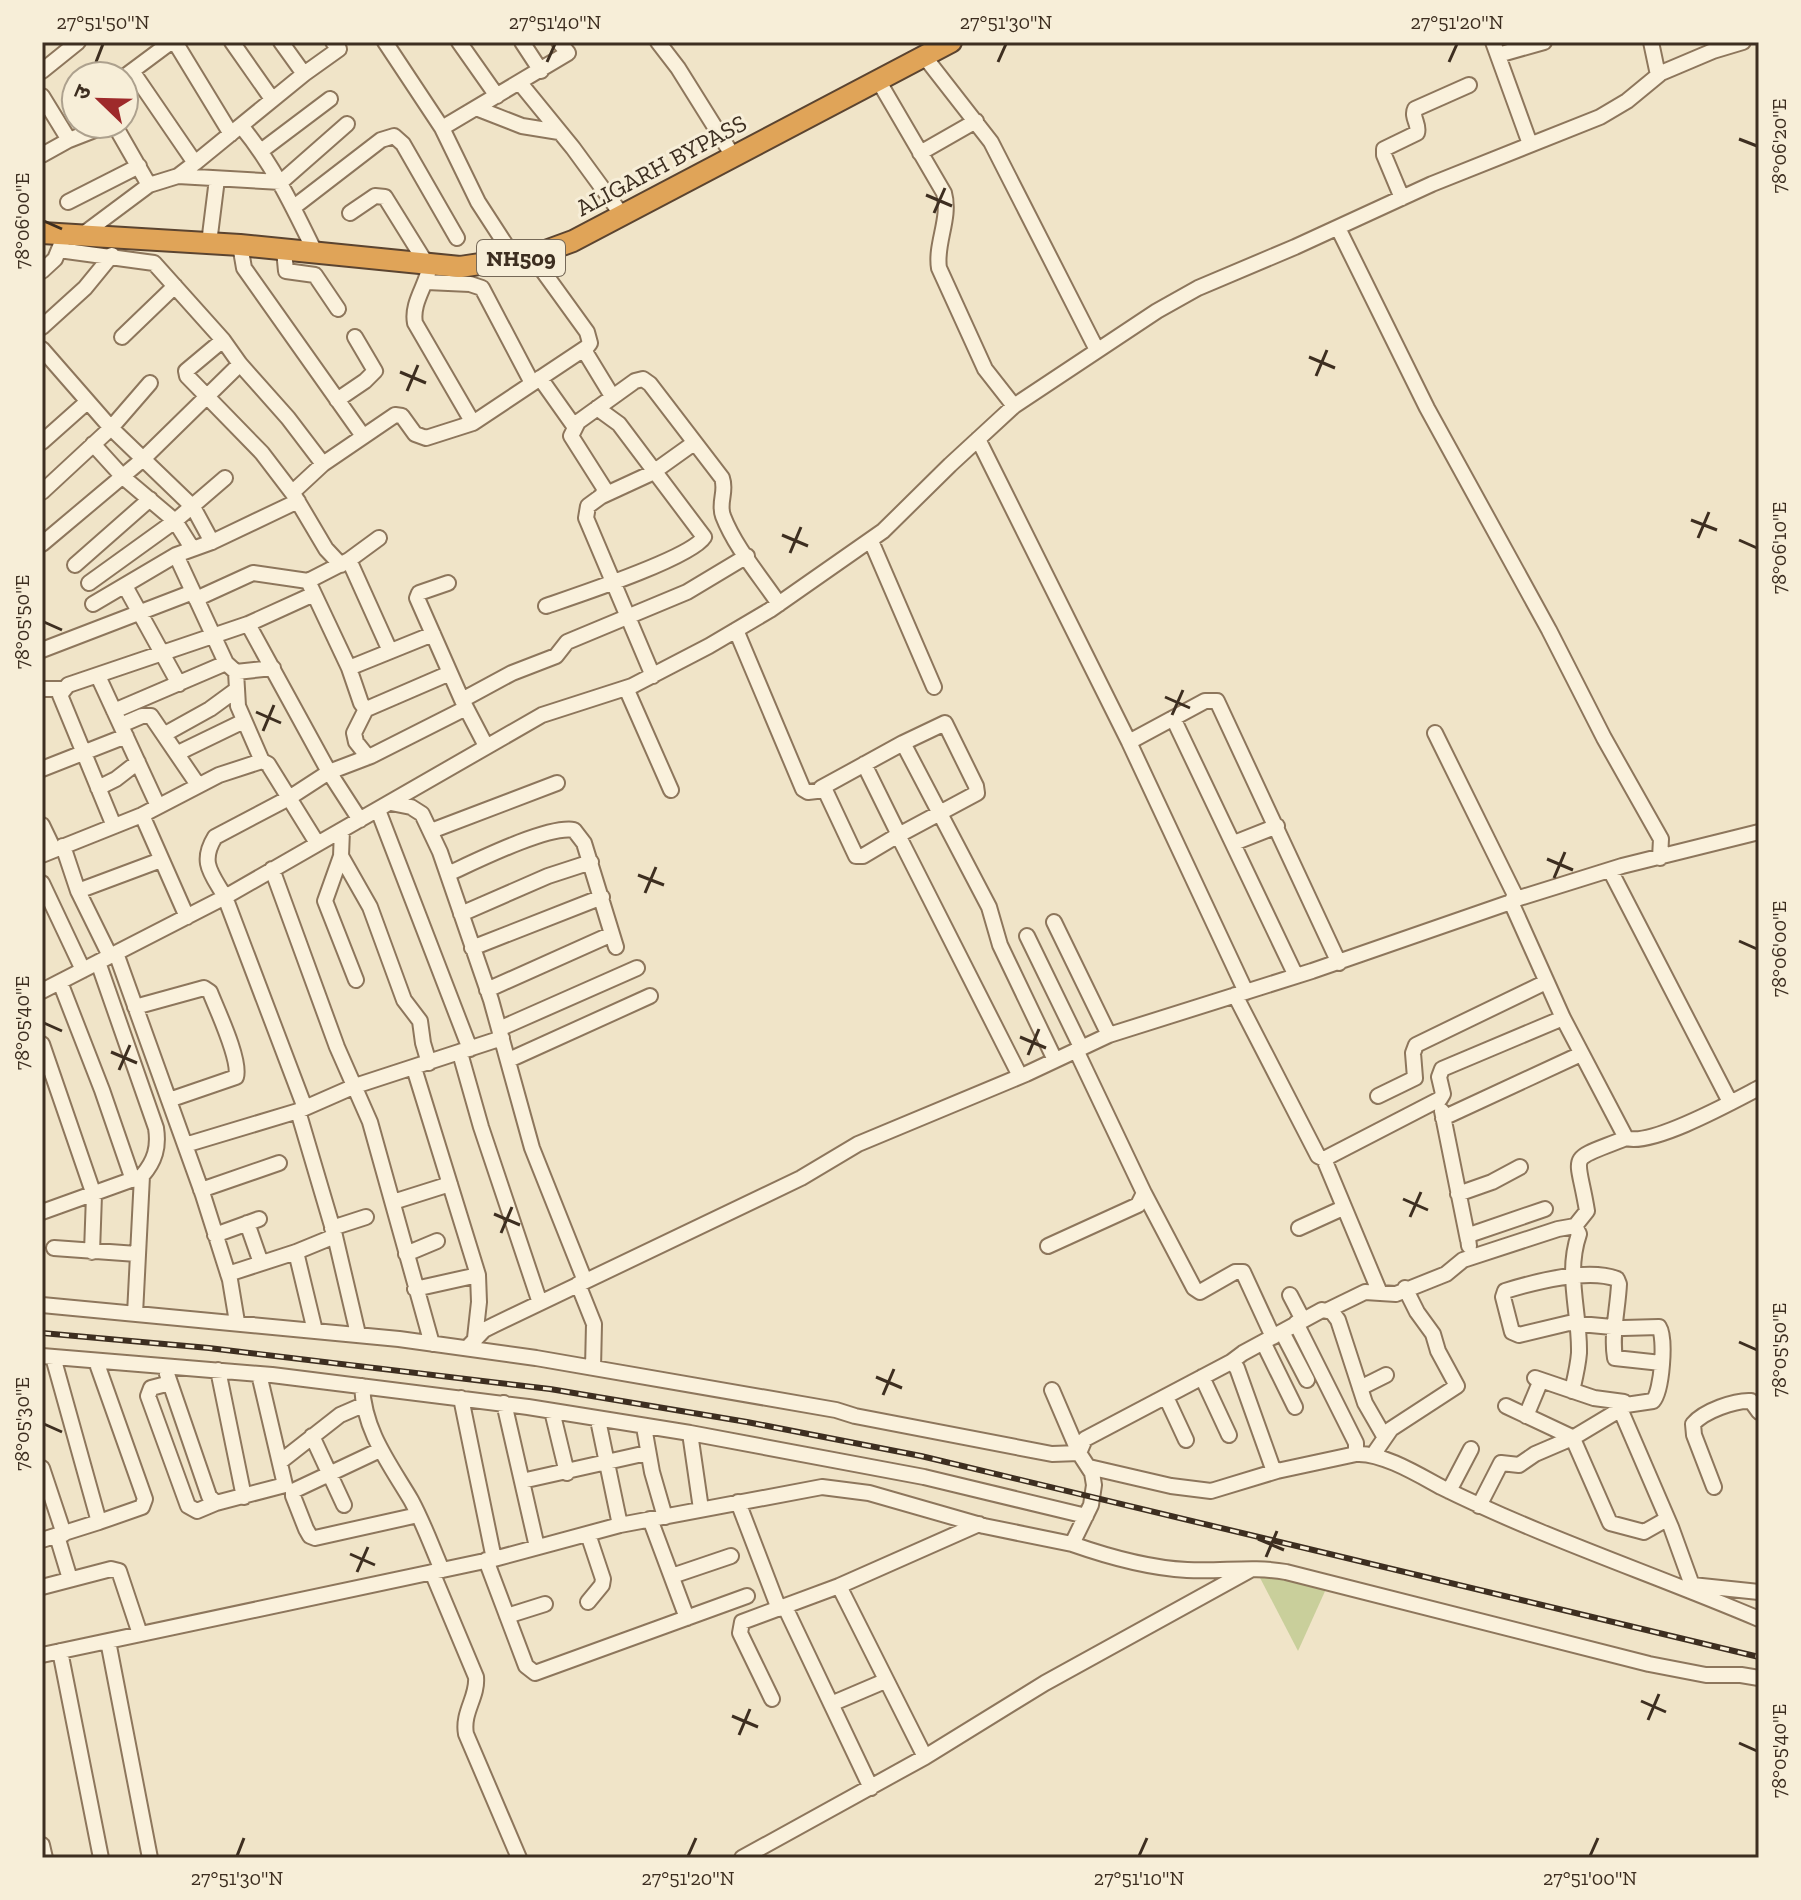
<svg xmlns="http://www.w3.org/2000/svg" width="1801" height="1900" font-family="'Zilla Slab','Noto Sans Devanagari',serif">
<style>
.green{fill:#c9cf9b}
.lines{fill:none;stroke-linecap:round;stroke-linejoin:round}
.minor-casing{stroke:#8d765c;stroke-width:18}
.highway-casing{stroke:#5b4430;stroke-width:24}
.minor{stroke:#faf1dc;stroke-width:14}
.highway{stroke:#e0a458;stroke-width:20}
.rail-casing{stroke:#3d2e20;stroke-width:6}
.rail{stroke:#f7eed8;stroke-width:3;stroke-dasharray:9;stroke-linecap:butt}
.ticks{fill:none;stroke:#3d2e20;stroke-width:3}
.labels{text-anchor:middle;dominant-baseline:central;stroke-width:6;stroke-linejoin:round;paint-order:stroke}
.shield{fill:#f7eed8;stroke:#756857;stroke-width:2}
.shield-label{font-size:22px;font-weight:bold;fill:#3d2e20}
.street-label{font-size:24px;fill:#3d2e20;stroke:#f7eed8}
.neatline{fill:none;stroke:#3d2e20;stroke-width:3}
.ticks-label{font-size:20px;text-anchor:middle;fill:#3d2e20}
</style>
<rect width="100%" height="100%" fill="#f0e4c8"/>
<path class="green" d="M 1258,1574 L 1299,1581 L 1326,1589 L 1298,1651 Z"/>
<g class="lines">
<defs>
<path id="minor" d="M 175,42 L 231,134
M 232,42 L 272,99
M 281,42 L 304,74
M 385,42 L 442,128 L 478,202 L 515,259
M 459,42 L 497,96
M 522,42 L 541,71
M 658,42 L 678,68 L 733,156
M 1493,42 L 1530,144
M 1651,42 L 1658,75
M 1498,55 L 1544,42
M 924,56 L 991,142 L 1097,350
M 42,71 L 78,42
M 132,71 L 195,163
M 124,77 L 171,42
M 878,80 L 944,193 C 951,218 935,244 939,268 L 985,369 L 1014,406
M 520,83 L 573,148 L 622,215
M 42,96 L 69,140
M 476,108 L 522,126 L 559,132
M 114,124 L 149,185
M 242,127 C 274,166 294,209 316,254
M 442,128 L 568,53 L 559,42
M 261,151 L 330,99
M 920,153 L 976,121
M 42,155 L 69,140 L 110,124
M 178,176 L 281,182 L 347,124
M 1402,198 L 1384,155 L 1384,149 L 1417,133 C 1420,125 1411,117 1415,109 L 1469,85
M 68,202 L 139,166
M 294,207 L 381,140 L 394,136 L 403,144 L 457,238
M 350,213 L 375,196 L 385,197 L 426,263
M 1338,228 L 1427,408 L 1549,630 L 1604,738 L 1661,839 L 1660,858
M 82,235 L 149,185 L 178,176 L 195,163 L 304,74 L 339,49 L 333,42
M 209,243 L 217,179
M 240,245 L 244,268 L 363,436
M 59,250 L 154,263 L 223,340 L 240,364 L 288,418 L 323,464
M 284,250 L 286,271 L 315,275 L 338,309
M 430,264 C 428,284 411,302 415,323 L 473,423
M 42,271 L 55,259 L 62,242
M 427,282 L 470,284 L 482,288 L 532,383
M 42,327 L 85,288 L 112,255
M 122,337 L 175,286
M 223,340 L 186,371 L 187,376 L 262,453 L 294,495
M 42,349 L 111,428 L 193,507 L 212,542
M 584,350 L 612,396
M 540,378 L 574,426
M 337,400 L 365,381 L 375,371 L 355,337
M 978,439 L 1129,742 L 1246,992
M 42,442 L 87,402
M 93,444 L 123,477 L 175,521 L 192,548
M 42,492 L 111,428 L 150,383
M 600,497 L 652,473 L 694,443
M 379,538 L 349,560 L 308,581 L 349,668 L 361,703 L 364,707 L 369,708 L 450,673
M 871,541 L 934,687
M 42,544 L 142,460 L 240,364
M 176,555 L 226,663 L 236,672 L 238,706 L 262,761
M 349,560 L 390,651
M 75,565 L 150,499
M 341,565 L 326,549 L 294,495 L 295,490 L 323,464 L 395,415 L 402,416 L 415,434 L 426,438 L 473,423 L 587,347 L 590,343 L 587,332 L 532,256
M 89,583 L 175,521 L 225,478
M 448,583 L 419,593 L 417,598 L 462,700 L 486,746
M 125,586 L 179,684
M 196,599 L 253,573 L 308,581
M 93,604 L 176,555 L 212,542 L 298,501
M 546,606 C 575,596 691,558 704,537 L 619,424 L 597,408
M 248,624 L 314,594
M 736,630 L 803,789 L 808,792 L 825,790 L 856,856 L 863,856 L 895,837 L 901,841 L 1020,1076
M 42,650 L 193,592
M 349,668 L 433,634
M 236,672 L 273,668
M 98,676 L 158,806
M 653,676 L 586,518 L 588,506 L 603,495 L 604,488 L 571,436 L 578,422 L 635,381 L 643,379 L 650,384 L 722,478 C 727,492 718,502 723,516 C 735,547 760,576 779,604
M 626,688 L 671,790
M 42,689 L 62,689
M 462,700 L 512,673 L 556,656 L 567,642 L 687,592 L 747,556
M 366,709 L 354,733 L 356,742 L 368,757
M 114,711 L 226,663
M 1173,718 L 1296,976
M 121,725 L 142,716 L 151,716 L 198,785
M 165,734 L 210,709 L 236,690
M 1129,742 L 1205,701 L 1217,701 L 1339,963
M 903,743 L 989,907 L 1000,945 L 1055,1060
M 178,753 L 244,721
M 864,764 L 899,835
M 42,769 L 126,736
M 98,788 L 116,779 L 138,762
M 821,788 L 903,743 L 945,723 L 976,786 L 977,793 L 895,837
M 391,803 L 411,807 L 422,814 L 440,852 L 491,1000 L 532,1148 L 585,1281
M 378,810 L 470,1049
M 142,815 L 187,917
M 42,825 L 54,850
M 114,826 L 60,695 L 68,685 L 248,624 L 329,772 L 360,820
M 342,830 L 341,856 L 370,907 L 404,1000 L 420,1021 L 423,1043 L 429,1063
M 431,831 L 557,783
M 1234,843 L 1277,826
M 63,846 L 78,891 L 110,956
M 42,855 L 142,815 L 219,775 L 262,761 L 268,764 L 317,843
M 341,856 L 325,901 L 356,980
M 272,869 L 337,1047 L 370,1122 L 432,1344
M 1610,870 L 1730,1102
M 448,874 C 474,862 548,825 574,830 L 584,843 L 616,947
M 42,883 L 83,970
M 78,891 L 161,860
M 1513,900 L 1622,866 L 1759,832
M 1511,902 L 1563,1018 L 1626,1138 C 1651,1147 1734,1101 1759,1088
M 461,914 L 548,876 L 591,862
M 1054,922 L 1109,1035
M 1027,936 L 1081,1047
M 472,948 L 602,897
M 116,953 L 203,1195 L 230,1280 L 237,1322
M 60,982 L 102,1090 L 133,1180
M 487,990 L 612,934
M 42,991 L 225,897 L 542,715 L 632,686 L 709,646 L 770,610 L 883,531 L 950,465 L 1014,406 L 1157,311 L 1198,288 L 1295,247 L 1432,184 L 1600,117 L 1627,101 L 1661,73 L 1713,51 L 1743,42
M 1235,995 L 1318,1156 L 1324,1159 L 1440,1099 L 1443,1094 L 1439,1077 L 1442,1069 L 1563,1018
M 135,1007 L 204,988 L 210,992 C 217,1010 241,1060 236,1077 L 169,1100
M 499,1029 L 637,968
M 42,1044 L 94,1195 L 92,1252
M 460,1053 L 481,1127 L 540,1303
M 509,1060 L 650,996
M 414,1068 L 478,1275 L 479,1302 L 475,1338
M 1378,1096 L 1415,1078 L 1413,1053 L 1416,1045 L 1546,982
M 305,1108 L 225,897 C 212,874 199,863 215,837 L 289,798 L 329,772 L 371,756 L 466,708
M 298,1111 L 335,1236 L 358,1334
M 1442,1111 L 1468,1240
M 1443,1118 L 1581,1054
M 185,1145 L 298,1111 L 355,1086 L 502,1038
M 1324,1159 L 1380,1293
M 201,1190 L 279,1163
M 1144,1193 L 1194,1288 L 1200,1292 L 1235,1272 L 1243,1272 L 1273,1337
M 1458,1194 L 1492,1182 L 1520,1167
M 393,1202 L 450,1184
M 42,1212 L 142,1176 C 155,1161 159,1147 156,1128 L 98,962
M 247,1223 L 261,1263
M 1575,1226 L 1587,1211 C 1577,1149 1565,1163 1626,1138
M 332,1228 L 366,1217
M 1299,1228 L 1343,1208
M 215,1235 L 259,1219
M 1048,1246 L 1138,1205 L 1144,1193 L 1076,1050
M 1469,1246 L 1468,1238 L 1472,1234 L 1545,1209
M 54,1248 L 137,1254
M 296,1252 L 315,1331
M 406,1254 L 437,1241
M 228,1274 L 296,1252 L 335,1236
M 578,1284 L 594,1324 L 593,1368
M 415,1289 L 478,1275
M 1290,1295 L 1303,1320
M 42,1305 L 399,1339 L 536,1358 L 836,1410 L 855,1416 L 1052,1454 L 1079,1453 L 1052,1390
M 1328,1310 L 1365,1292 L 1396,1294 L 1446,1274 L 1463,1260 L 1558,1229 L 1575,1226 L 1579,1234 C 1565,1275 1580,1312 1579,1353 C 1578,1366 1575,1378 1572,1391
M 135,1314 L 142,1176
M 1296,1323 L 1356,1443 L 1356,1454
M 1282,1332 L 1307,1380
M 1263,1342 L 1295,1407
M 467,1348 L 484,1330 L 494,1325 L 801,1178 L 858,1144 L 1026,1074 L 1109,1035 L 1312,971 L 1511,902 L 1515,895 L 1512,889 L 1435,733
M 42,1356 L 272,1375 L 528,1407 L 690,1433 L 924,1477 L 1086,1516
M 96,1361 L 145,1499 L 142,1507 L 99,1522
M 1231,1362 L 1243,1353 L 1322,1310 L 1332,1312 L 1338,1320 L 1365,1403 L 1384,1436
M 218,1370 L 244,1497
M 167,1374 L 209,1496 L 216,1503
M 1202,1377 L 1229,1435
M 1535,1378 L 1594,1398 L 1624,1402 L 1626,1405 L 1653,1401 C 1662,1391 1666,1338 1659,1327 L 1623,1328 L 1569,1323 L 1519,1335 L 1512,1332 L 1503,1297 L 1505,1291 C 1534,1282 1588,1268 1617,1279 L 1619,1284 C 1618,1308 1611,1335 1615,1358 L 1661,1363
M 170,1383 L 151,1388 L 148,1396 L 188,1506 L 197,1511 L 216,1503 L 285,1485 L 259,1374
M 362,1386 C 364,1431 389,1463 411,1500 C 423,1522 432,1547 442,1570
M 1360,1388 L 1386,1375
M 1166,1397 L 1186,1440
M 461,1398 L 494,1559
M 504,1403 L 537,1547
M 1506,1406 L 1574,1438
M 552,1411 L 567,1473
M 1621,1411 L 1671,1527 L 1692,1585 L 1759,1592
M 1526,1416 L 1541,1380
M 598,1420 L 620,1525
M 644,1427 L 652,1472 L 665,1517
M 690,1433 L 701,1509
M 312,1436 L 344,1505
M 1571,1439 L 1626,1406
M 380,1450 L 293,1491 L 293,1496 L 306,1529 L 310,1536 L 315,1538 L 418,1515
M 1373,1455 L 1391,1429 L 1457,1386 L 1438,1351 L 1433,1334 L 1417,1312 L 1405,1288
M 280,1462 L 340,1415 L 363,1405
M 1089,1467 L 1171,1486 L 1211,1491 L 1277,1471
M 42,1468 L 64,1534
M 522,1481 L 647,1453
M 1714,1487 L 1694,1435 L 1693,1424 C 1704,1411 1735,1400 1751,1401 L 1759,1412
M 1449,1491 L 1471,1449
M 738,1502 L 779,1609
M 1479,1506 L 1501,1463 L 1519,1465 L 1535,1454 L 1570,1439 L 1574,1441 L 1610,1523 L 1644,1532 L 1667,1519
M 650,1519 L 687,1618
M 57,1536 L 70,1579
M 42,1540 L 99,1522 L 53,1357
M 1072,1544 C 1109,1557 1148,1568 1187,1570 C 1221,1572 1253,1566 1286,1572 L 1649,1664 L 1706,1675 L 1741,1675 L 1759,1678
M 486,1560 L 526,1666 L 535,1673 L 747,1596
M 432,1572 L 476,1677 C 478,1697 462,1712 466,1734 L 519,1858
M 672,1576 L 731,1556
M 839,1586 L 925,1757
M 42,1587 L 111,1569 L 119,1571 L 140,1634
M 588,1602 L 602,1585 L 603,1579 L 588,1534
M 785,1607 L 871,1788
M 507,1616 L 545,1604
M 108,1641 L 150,1858
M 60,1651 L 101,1858
M 42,1655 L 494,1559 L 620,1525 L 822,1487 L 869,1493 L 984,1526 L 1072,1544 L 1091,1505 L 1094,1485 L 1092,1473 L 1079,1453 L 1085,1439 L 1231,1362 L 1237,1368 L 1272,1466 L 1277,1471 L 1356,1454 C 1381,1452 1419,1475 1441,1487 C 1544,1538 1653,1574 1759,1619
M 772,1699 L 740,1633 L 742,1622 L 839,1586 L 979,1524
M 831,1704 L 885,1681
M 42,1845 L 45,1858
M 742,1858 L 925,1757 L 1045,1683 L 1250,1570"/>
<path id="highway" d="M 42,233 L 240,245 L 460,267 L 532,256 L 573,241 L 951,42"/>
</defs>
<use href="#minor" class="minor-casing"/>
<use href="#highway" class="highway-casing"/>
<use href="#minor" class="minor"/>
<use href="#highway" class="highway"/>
<defs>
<path id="rail" d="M 42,1333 L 209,1348 L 550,1389 L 747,1422 L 921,1456 L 1759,1657"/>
</defs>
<use href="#rail" class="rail-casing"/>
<use href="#rail" class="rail"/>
</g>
<path class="ticks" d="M 96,62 L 103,44M 547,62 L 555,44M 998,62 L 1006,44M 1449,62 L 1457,44M 1739,139 L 1757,146M 926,195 L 952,206M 934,213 L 945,188M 44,221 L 62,229M 1309,357 L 1335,368M 400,372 L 426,383M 1316,376 L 1327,350M 407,391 L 418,365M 1691,520 L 1717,530M 782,535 L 808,546M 1698,538 L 1709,512M 1739,540 L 1757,548M 790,553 L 801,527M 44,622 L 62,630M 1165,697 L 1190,708M 256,712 L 281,723M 1172,715 L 1183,690M 263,731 L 274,705M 1547,859 L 1573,870M 638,875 L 664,885M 1554,878 L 1565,852M 645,893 L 656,867M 1739,941 L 1757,949M 44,1023 L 62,1031M 1020,1037 L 1046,1048M 111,1052 L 137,1063M 1028,1055 L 1039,1029M 119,1070 L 130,1045M 1403,1199 L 1428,1210M 494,1214 L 520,1225M 1410,1217 L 1421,1192M 501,1233 L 512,1207M 1739,1342 L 1757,1350M 876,1377 L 902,1388M 883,1395 L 894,1369M 44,1424 L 62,1432M 1258,1539 L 1284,1550M 350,1554 L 375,1565M 1266,1557 L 1277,1531M 357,1572 L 368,1547M 1641,1701 L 1666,1712M 732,1716 L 758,1727M 1648,1720 L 1659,1694M 739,1735 L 750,1709M 1739,1743 L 1757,1751M 237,1856 L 244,1838M 688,1856 L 696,1838M 1139,1856 L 1147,1838M 1590,1856 L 1598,1838"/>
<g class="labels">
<rect class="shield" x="477" y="240" width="88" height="36" rx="6"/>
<g class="shield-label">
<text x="521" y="258">NH509</text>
</g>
<g class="street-label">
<text transform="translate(661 165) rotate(-28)">ALIGARH BYPASS</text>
</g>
</g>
<rect width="1801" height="1900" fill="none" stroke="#f7eed8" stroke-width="88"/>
<g transform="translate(100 100) rotate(293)"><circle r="38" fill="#f7eed8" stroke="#ada18e" stroke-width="2"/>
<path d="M0-6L14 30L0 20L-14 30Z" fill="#9e2a2b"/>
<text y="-12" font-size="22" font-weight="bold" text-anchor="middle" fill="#3d2e20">उ</text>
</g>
<rect x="44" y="44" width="1713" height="1812" class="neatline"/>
<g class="ticks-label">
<text x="103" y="29">27°51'50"N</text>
<text x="555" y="29">27°51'40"N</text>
<text x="1006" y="29">27°51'30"N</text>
<text x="1457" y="29">27°51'20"N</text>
<text transform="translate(1779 146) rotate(-90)" y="7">78°06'20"E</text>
<text transform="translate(22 221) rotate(-90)" y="7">78°06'00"E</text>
<text transform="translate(1779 548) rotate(-90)" y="7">78°06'10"E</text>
<text transform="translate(22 622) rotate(-90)" y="7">78°05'50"E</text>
<text transform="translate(1779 949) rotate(-90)" y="7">78°06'00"E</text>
<text transform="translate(22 1023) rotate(-90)" y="7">78°05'40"E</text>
<text transform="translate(1779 1350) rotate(-90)" y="7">78°05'50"E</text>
<text transform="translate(22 1424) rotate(-90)" y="7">78°05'30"E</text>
<text transform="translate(1779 1751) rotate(-90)" y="7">78°05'40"E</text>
<text x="237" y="1885">27°51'30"N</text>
<text x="688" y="1885">27°51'20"N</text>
<text x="1139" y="1885">27°51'10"N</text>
<text x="1590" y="1885">27°51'00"N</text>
</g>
</svg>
